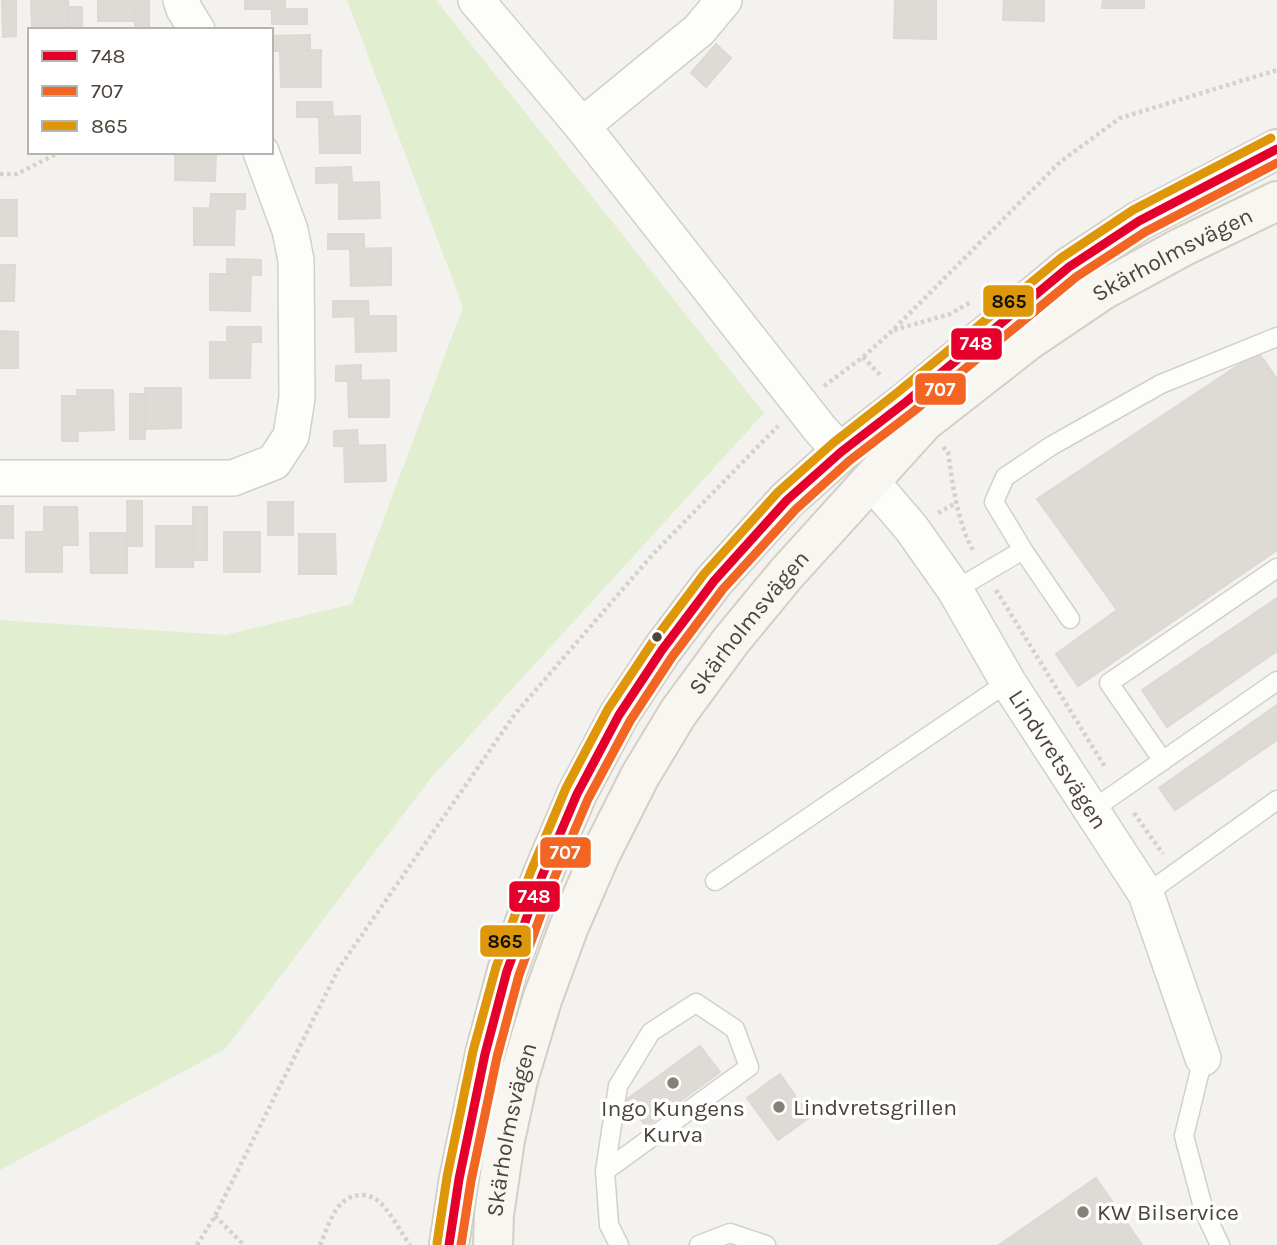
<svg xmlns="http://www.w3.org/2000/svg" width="1277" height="1245" font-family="Karla,sans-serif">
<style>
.green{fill:#e1eecf}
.building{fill:#dedbd6;stroke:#dcd9d4;stroke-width:2}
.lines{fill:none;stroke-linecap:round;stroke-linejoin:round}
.lane-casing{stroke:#d2d0cb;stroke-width:21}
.street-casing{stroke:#d2d0cb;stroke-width:38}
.secondary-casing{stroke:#d3cfc5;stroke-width:42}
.path{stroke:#d3d2cc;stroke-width:4.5;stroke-dasharray:3.5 3.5;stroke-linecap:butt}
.lane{stroke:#fdfdfc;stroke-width:18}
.street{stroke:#fdfdfc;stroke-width:35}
.secondary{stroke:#f7f6f1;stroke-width:38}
.bus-1-casing{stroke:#fff;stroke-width:14}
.bus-2-casing{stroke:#fff;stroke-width:14}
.bus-3-casing{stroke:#fff;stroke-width:14}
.bus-1{stroke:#e4002b;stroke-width:9}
.bus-2{stroke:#f26522;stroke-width:9}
.bus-3{stroke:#dd9709;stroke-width:9}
.bus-dot{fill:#4b4439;stroke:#fff;stroke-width:2.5}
.poi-dot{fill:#868178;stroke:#fff;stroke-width:2.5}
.labels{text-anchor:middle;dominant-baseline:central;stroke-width:7;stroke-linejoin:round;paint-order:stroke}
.street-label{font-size:23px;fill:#4b4439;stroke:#fff}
.poi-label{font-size:23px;fill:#4b4439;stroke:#fff;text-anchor:start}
.line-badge{stroke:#fff;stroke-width:2.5}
.badge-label{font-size:19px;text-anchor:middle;font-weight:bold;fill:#fff}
.pale-badge-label{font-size:19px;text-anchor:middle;font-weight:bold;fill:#111}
</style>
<rect width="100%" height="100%" fill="#f4f2ee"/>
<path class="green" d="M 347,0 L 436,0 L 764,413 L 431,778 L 225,1049 L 0,1170 L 0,620 L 225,635 L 352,604 L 463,307 Z"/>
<path class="building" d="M 31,0 L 68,0 L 69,30 L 32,30 Z
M 98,0 L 135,0 L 135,21 L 98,21 Z
M 135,0 L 149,0 L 149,30 L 135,30 Z
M 245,0 L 285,0 L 285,9 L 245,9 Z
M 895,0 L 936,0 L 936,39 L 894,38 Z
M 1004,0 L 1044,0 L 1044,21 L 1003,20 Z
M 1103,0 L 1144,0 L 1144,8 L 1102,8 Z
M 2,1 L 16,1 L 16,36 L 3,37 Z
M 68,7 L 82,7 L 82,30 L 69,30 Z
M 272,9 L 307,9 L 307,24 L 272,24 Z
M 310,35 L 310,50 L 271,51 L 271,36 Z
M 716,44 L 731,58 L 706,87 L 691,73 Z
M 321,50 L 321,87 L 281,87 L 280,51 Z
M 297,102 L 332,102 L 333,117 L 297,117 Z
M 360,116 L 360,153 L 320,153 L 319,117 Z
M 175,152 L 216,152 L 215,181 L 175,180 Z
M 351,167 L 352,182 L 316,183 L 316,168 Z
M 379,182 L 380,218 L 339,219 L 339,183 Z
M 211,194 L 245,194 L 245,209 L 210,209 Z
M 0,200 L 17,200 L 17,236 L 0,236 Z
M 194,208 L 235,209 L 234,245 L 194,245 Z
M 328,234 L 364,234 L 364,249 L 328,249 Z
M 391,248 L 391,285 L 351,286 L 350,249 Z
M 227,259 L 261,260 L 261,275 L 227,274 Z
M 0,265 L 15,265 L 14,301 L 0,301 Z
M 210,274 L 251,274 L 250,311 L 210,310 Z
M 333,301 L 368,301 L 369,316 L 333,317 Z
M 355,316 L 396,316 L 396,351 L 356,352 Z
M 227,327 L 261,327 L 261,342 L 227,342 Z
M 0,331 L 18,332 L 18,368 L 0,368 Z
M 210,342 L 251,342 L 250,378 L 210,378 Z
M 1258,352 L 1277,379 L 1277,550 L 1078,686 L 1056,654 L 1117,610 L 1037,499 Z
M 361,365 L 361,381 L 336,381 L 336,366 Z
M 389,380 L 389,417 L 349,417 L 348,381 Z
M 145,388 L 181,388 L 181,428 L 145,429 Z
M 77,390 L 113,390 L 114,430 L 78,431 Z
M 130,394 L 145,394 L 145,439 L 130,439 Z
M 62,396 L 77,396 L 78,441 L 62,441 Z
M 357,430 L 358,445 L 334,446 L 334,431 Z
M 385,445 L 386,481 L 345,482 L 344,446 Z
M 127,501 L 142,501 L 142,546 L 127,546 Z
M 268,502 L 280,502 L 280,535 L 268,535 Z
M 280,502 L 293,502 L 293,535 L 280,535 Z
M 0,506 L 13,506 L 13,538 L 0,538 Z
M 44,507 L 77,507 L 78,545 L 62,545 L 62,531 L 44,532 Z
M 193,507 L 207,507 L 207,560 L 193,560 Z
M 156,526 L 193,526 L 193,567 L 156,567 Z
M 62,531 L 62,572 L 26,572 L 26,532 Z
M 224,532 L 260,532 L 260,572 L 224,572 Z
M 90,533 L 127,533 L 127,573 L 91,573 Z
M 299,534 L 335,534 L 336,574 L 299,574 Z
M 1277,598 L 1277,651 L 1167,727 L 1142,690 Z
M 1277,705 L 1277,740 L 1175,810 L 1159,788 Z
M 700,1046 L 720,1072 L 646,1126 L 626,1100 Z
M 780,1074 L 810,1117 L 778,1140 L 747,1098 Z
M 1096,1178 L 1142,1245 L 999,1245 Z"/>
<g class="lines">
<defs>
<path id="lane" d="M 955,590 L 1023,550
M 1070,619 L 1023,550 L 994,502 L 1005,477 L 1051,446 L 1161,384 L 1277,337
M 1163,761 L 1109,683 L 1277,568
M 1092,810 L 1277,681
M 715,881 L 1008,682
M 1146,894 L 1277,800
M 1203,1058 L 1184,1136 L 1204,1211 L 1220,1245
M 605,1171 L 749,1067 L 735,1029 L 696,1003 L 651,1032 L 618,1086 L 605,1171 L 609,1225 L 619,1245
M 699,1245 L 730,1233 L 766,1245"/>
<g id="street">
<path d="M 181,0 L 184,9 L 197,30"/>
<path d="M 476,0 L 582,126 L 820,429 L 841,452"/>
<path d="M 582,126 L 699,30 L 724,0"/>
<path d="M 0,478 L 233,478 L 274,462 L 291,436 L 297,398 L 296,260 L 290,230 L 261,152"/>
<path id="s1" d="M 871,481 L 912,529 L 955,590 L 1008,682 L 1146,894 L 1203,1058"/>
</g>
<g id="secondary">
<path d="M 449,1245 L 459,1179 L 485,1054 L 507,971 L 542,876 L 577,794 L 619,715 L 662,650 L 714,581 L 787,500 L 841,452 L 906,402 L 1069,267 L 1139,221 L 1277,149"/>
<path id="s2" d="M 493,1245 L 494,1215 L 505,1140 L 518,1080 L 542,1000 L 568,929 L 601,853 L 640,776 L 678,713 L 730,642 L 787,573 L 924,422 L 1029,340 L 1103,290 L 1182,247 L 1277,201"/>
</g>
</defs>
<use href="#lane" class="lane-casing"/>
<use href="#street" class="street-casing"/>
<use href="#secondary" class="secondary-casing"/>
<path class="path" d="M 0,174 L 17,174 L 60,152
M 894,330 L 950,314 L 971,302
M 863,357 L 882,377
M 824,386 L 863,357 L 893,330 L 1060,162 L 1120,118 L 1277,70
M 943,447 L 948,452 C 953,486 957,522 974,552
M 938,513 L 956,503
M 996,590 L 1105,767
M 1134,813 L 1163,854
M 215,1216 L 244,1245
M 197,1245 L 215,1216 L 339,968 L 515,714 L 654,553 L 778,426
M 320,1245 C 329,1225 336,1194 363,1195 C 369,1196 374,1197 378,1201 C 389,1209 401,1233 410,1245"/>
<use href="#lane" class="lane"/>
<use href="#street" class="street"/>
<use href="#secondary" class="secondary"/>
<defs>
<path id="bus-1" d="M 449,1245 L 459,1179 L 485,1054 L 507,971 L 542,876 L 577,794 L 619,715 L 662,650 L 714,581 L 787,500 L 841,452 L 906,402 L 1069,267 L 1139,221 L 1277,149"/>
<path id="bus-2" d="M 461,1245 L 471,1181 L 497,1057 L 519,975 L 553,881 L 588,799 L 630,721 L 672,657 L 723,589 L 796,509 L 849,461 L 914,411 L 1076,277 L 1145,232 L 1277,163"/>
<path id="bus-3" d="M 437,1243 L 447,1177 L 473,1051 L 496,967 L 531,871 L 566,788 L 608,709 L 652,643 L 704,574 L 778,492 L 833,443 L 898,392 L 1061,258 L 1133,210 L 1271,138"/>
</defs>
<use href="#bus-1" class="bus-1-casing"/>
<use href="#bus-2" class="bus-2-casing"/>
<use href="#bus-3" class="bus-3-casing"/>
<use href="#bus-1" class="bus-1"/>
<use href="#bus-2" class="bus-2"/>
<use href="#bus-3" class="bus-3"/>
</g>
<circle class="bus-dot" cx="657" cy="637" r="6"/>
<g class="poi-dot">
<circle cx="673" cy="1083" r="7"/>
<circle cx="779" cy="1107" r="7"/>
<circle cx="1083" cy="1212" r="7"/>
</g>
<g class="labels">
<g class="street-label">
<text stroke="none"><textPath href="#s2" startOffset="1251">Skärholmsvägen</textPath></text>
<text stroke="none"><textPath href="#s2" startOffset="684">Skärholmsvägen</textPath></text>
<text stroke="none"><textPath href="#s1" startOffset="336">Lindvretsvägen</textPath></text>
<text stroke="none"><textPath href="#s2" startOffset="117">Skärholmsvägen</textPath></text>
</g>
<g class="poi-label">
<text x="793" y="1107">Lindvretsgrillen</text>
<text x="673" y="1108" text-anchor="middle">Ingo Kungens<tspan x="673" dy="26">Kurva</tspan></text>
<text x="1097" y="1212">KW Bilservice</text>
</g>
</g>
<g class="line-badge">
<rect x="982" y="284" width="53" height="34" rx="7" fill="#dd9709"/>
<rect x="950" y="327" width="53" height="34" rx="7" fill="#e4002b"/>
<rect x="914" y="372" width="53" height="34" rx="7" fill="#f26522"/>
<rect x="539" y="836" width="53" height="33" rx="7" fill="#f26522"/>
<rect x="508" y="880" width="53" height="33" rx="7" fill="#e4002b"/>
<rect x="479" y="924" width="53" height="34" rx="7" fill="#dd9709"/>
</g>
<g class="badge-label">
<text x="976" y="350">748</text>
<text x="940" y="396">707</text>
<text x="565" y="859">707</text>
<text x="534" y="903">748</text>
</g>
<g class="pale-badge-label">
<text x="1009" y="308">865</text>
<text x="505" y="948">865</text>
</g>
<rect x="28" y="28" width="245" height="126" fill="#ffffff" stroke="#b7b4b0" stroke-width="2"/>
<rect x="42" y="51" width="35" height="10" fill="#e4002b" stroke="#b7b4b0" stroke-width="2"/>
<text x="91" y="63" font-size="21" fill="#4b4439">748</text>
<rect x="42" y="86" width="35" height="10" fill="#f26522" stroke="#b7b4b0" stroke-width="2"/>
<text x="91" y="98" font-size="21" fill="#4b4439">707</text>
<rect x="42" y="121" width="35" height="10" fill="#dd9709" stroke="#b7b4b0" stroke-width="2"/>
<text x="91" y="133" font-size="21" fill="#4b4439">865</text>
</svg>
